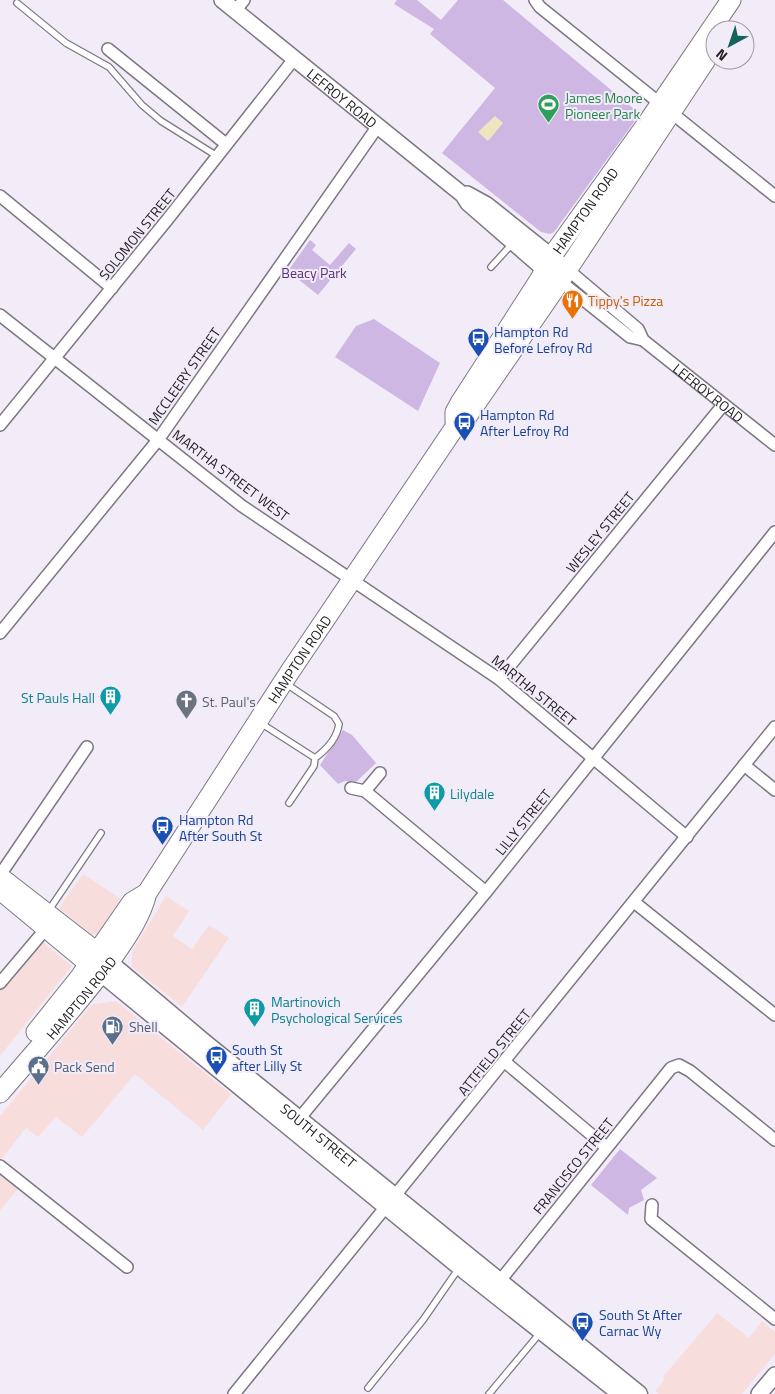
<svg xmlns="http://www.w3.org/2000/svg" width="775" height="1394" font-family="'Titillium Web',sans-serif">
<style>
.commercial{fill:#f8dddd}
.green{fill:#cfb7e4}
.sand{fill:#efe5c0}
.lines{fill:none;stroke-linecap:round;stroke-linejoin:round}
.service-casing{stroke:#7d7782;stroke-width:8}
.minor-casing{stroke:#7d7782;stroke-width:14}
.tertiary-casing{stroke:#7d7782;stroke-width:18}
.secondary-casing{stroke:#7d7782;stroke-width:19}
.primary-casing{stroke:#7d7782;stroke-width:21}
.service{stroke:#fff;stroke-width:5.5}
.minor{stroke:#fff;stroke-width:11}
.tertiary{stroke:#fff;stroke-width:15}
.secondary{stroke:#fff;stroke-width:16}
.primary{stroke:#fff;stroke-width:19}
.labels{text-anchor:middle;dominant-baseline:central;stroke-width:4;stroke-linejoin:round;paint-order:stroke}
.leisure-label{font-size:14px;fill:#27864d;stroke:#f2ebf8;text-anchor:start}
.street-label{font-size:14px;fill:#232125;stroke:#f2ebf8}
.park-label{font-size:14px;fill:#5c2e7b;stroke:#f2ebf8}
.food-label{font-size:14px;fill:#c56008;stroke:#f2ebf8;text-anchor:start}
.transit-label{font-size:14px;fill:#164399;stroke:#f2ebf8;text-anchor:start}
.culture-label{font-size:14px;fill:#0d838f;stroke:#f2ebf8;text-anchor:start}
.worship-label{font-size:14px;fill:#5b616d;stroke:#f2ebf8;text-anchor:start}
.service-label{font-size:14px;fill:#4e5e75;stroke:#f2ebf8;text-anchor:start}
</style>
<rect width="100%" height="100%" fill="#f2ebf8"/>
<path class="commercial" d="M 83,874 L 121,899 L 98,934 L 93,935 L 59,908 Z
M 166,896 L 189,911 L 173,936 L 192,949 L 209,925 L 229,938 L 182,1007 L 131,966 L 133,950 Z
M 41,941 L 72,966 L 0,1056 L 0,987 Z
M 116,1001 L 231,1094 L 203,1130 L 135,1074 L 82,1137 L 56,1117 L 38,1137 L 26,1128 L 0,1161 L 0,1116 L 91,1005 Z
M 0,1166 L 22,1184 L 0,1210 Z
M 717,1313 L 749,1338 L 762,1321 L 775,1332 L 775,1354 L 742,1394 L 659,1394 L 655,1391 L 665,1379 L 663,1377 Z"/>
<path class="green" d="M 397,0 L 417,0 L 441,20 L 458,0 L 503,0 L 640,114 L 554,232 L 550,234 L 541,232 L 442,153 L 495,88 L 430,34 L 434,29 L 394,4 Z
M 310,240 L 316,245 L 312,250 L 330,265 L 349,243 L 356,249 L 318,295 L 288,271 Z
M 374,319 L 440,363 L 418,411 L 335,357 L 356,326 Z
M 343,730 L 352,735 L 376,763 L 356,782 L 345,781 L 338,784 L 320,765 Z
M 620,1149 L 657,1178 L 641,1190 L 644,1200 L 629,1208 L 628,1215 L 591,1185 Z"/>
<path class="sand" d="M 495,116 L 503,123 L 488,141 L 478,132 Z"/>
<g class="lines">
<defs>
<path id="service" d="M 17,3 L 66,43 L 109,67 L 142,105 L 161,121 L 217,156
M 491,267 L 512,244
M 259,722 L 315,758 C 326,750 337,738 339,724 L 334,716 L 285,683
M 289,803 L 314,766 L 315,758
M 49,910 L 101,833
M 368,1388 L 423,1320 L 459,1268
M 489,1394 L 540,1333"/>
<g id="minor">
<path d="M 535,0 L 540,7 L 775,196"/>
<path d="M 235,11 L 244,0"/>
<path d="M 108,49 L 226,144"/>
<path d="M 0,196 L 112,288"/>
<path id="s1" d="M 567,269 L 638,329 L 643,340 L 775,445"/>
<path d="M 560,281 L 630,337 L 643,340"/>
<path d="M 0,315 L 242,506 L 499,679 L 687,837"/>
<path d="M 0,425 L 167,220 L 294,59"/>
<path d="M 0,633 L 158,440 L 378,126"/>
<path d="M 499,679 L 723,405"/>
<path d="M 744,765 L 775,790"/>
<path d="M 351,788 L 365,791 L 486,892"/>
<path d="M 365,791 L 380,773"/>
<path d="M 0,875 L 87,747"/>
<path d="M 634,902 L 775,1015"/>
<path d="M 0,983 L 49,925"/>
<path d="M 505,1062 L 606,1147"/>
<path d="M 294,1125 L 486,892 L 775,532"/>
<path d="M 0,1166 L 127,1267"/>
<path d="M 652,1205 L 651,1219 L 775,1319"/>
<path d="M 499,1282 L 671,1068 L 679,1065 L 690,1071 L 775,1140"/>
<path d="M 234,1394 L 775,727"/>
</g>
<g id="tertiary">
<path id="s2" d="M 222,0 L 463,195 L 468,203 L 552,276"/>
<path d="M 467,194 L 487,205 L 567,269"/>
<path d="M 759,1394 L 775,1375"/>
</g>
<g id="secondary">
<path id="s3" d="M 109,962 L 204,1042 L 639,1394"/>
<path d="M 101,973 L 460,1267 L 621,1394"/>
</g>
<g id="primary">
<path id="s4" d="M 455,422 L 455,412 L 460,403 L 540,279 L 552,256 L 648,122 L 731,0"/>
<path d="M 0,877 L 107,960"/>
<path d="M 5,894 L 99,972"/>
<path d="M 36,1032 L 80,977 L 132,902 L 147,893"/>
<path id="s5" d="M 0,1093 C 38,1048 78,1005 113,957 C 127,937 141,917 147,893 L 289,673 L 455,427 L 466,418 L 554,290 L 715,46"/>
</g>
</defs>
<use href="#service" class="service-casing"/>
<use href="#minor" class="minor-casing"/>
<use href="#tertiary" class="tertiary-casing"/>
<use href="#secondary" class="secondary-casing"/>
<use href="#primary" class="primary-casing"/>
<use href="#service" class="service"/>
<use href="#minor" class="minor"/>
<use href="#tertiary" class="tertiary"/>
<use href="#secondary" class="secondary"/>
<use href="#primary" class="primary"/>
</g>
<defs>
<symbol id="stadium-pin" viewBox="-11 -11 22 30"><path d="M0 17L-7.5 6A9.5 9.5 0 1 1 7.5 6Z" fill="#2e9e5b" stroke="#f2ebf8"/><path d="M0-5a6.5 5 0 1 0 0 10a6.5 5 0 1 0 0-10ZM-3.5-1.8h7v3.6h-7Z" fill="#fff"/></symbol>
<symbol id="restaurant-pin" viewBox="-11 -11 22 30"><path d="M0 17L-7.5 6A9.5 9.5 0 1 1 7.5 6Z" fill="#e8710a" stroke="#f2ebf8"/><path d="M-5-6h1v4h1v-4h1v4h1v-4h1v5L-1.5 .5V6h-2V.5L-5-1ZM5-6V6H3V1.5H1.5Q1.5-4 5-6Z" fill="#fff"/></symbol>
<symbol id="bus-pin" viewBox="-11 -11 22 30"><path d="M0 17L-7.5 6A9.5 9.5 0 1 1 7.5 6Z" fill="#1a4fb4" stroke="#f2ebf8"/><path d="M-5-6H5V4H4V6H2V4H-2V6H-4V4H-5ZM-3.5-4V0h7V-4ZM-3.5 1.2v1.5H-2V1.2ZM2 1.2v1.5H3.5V1.2Z" fill="#fff"/></symbol>
<symbol id="building-pin" viewBox="-11 -11 22 30"><path d="M0 17L-7.5 6A9.5 9.5 0 1 1 7.5 6Z" fill="#0f9aa8" stroke="#f2ebf8"/><path d="M-4-6H4V6H1V3H-1V6H-4ZM-2.5-4.3h1.7v1.8h-1.7ZM.8-4.3h1.7v1.8H.8ZM-2.5-1h1.7V.8h-1.7ZM.8-1h1.7V.8H.8Z" fill="#fff"/></symbol>
<symbol id="church-pin" viewBox="-11 -11 22 30"><path d="M0 17L-7.5 6A9.5 9.5 0 1 1 7.5 6Z" fill="#6b7280" stroke="#f2ebf8"/><path d="M-1.2-6h2.4v3.5h3.3v2.4h-3.3V6h-2.4V-.1h-3.3v-2.4h3.3Z" fill="#fff"/></symbol>
<symbol id="fuel-pin" viewBox="-11 -11 22 30"><path d="M0 17L-7.5 6A9.5 9.5 0 1 1 7.5 6Z" fill="#5c6f8a" stroke="#f2ebf8"/><path d="M-5.5-6h7V0h2V4h1.3V-2.5L3-4.5l.8-.8L6-3V5H2.5V1h-1V6h-7ZM-4.2-4.7v3.2H.2V-4.7Z" fill="#fff"/></symbol>
<symbol id="civic-pin" viewBox="-11 -11 22 30"><path d="M0 17L-7.5 6A9.5 9.5 0 1 1 7.5 6Z" fill="#5c6f8a" stroke="#f2ebf8"/><path d="M-.6-6.5H3V-4.5H.6V-3L4-1V1h2V6H-6V1h2V-1L-.6-3ZM-1.2 2.5V6h2.4V2.5Z" fill="#fff"/></symbol>
</defs>
<g fill-rule="evenodd">
<use href="#stadium-pin" x="536" y="92" width="25" height="34"/>
<use href="#restaurant-pin" x="560" y="288" width="25" height="34"/>
<use href="#bus-pin" x="466" y="326" width="25" height="34"/>
<use href="#bus-pin" x="452" y="410" width="25" height="34"/>
<use href="#building-pin" x="98" y="684" width="25" height="34"/>
<use href="#church-pin" x="174" y="688" width="25" height="34"/>
<use href="#building-pin" x="422" y="780" width="25" height="34"/>
<use href="#bus-pin" x="150" y="814" width="25" height="34"/>
<use href="#building-pin" x="242" y="996" width="25" height="34"/>
<use href="#fuel-pin" x="100" y="1014" width="25" height="34"/>
<use href="#bus-pin" x="204" y="1044" width="25" height="34"/>
<use href="#civic-pin" x="26" y="1054" width="25" height="34"/>
<use href="#bus-pin" x="570" y="1310" width="25" height="34"/>
</g>
<g class="labels">
<g class="leisure-label">
<text x="565" y="97">James Moore<tspan x="565" dy="16">Pioneer Park</tspan></text>
</g>
<g class="street-label">
<text stroke="none"><textPath href="#s2" startOffset="155">LEFROY ROAD</textPath></text>
<text stroke="none"><textPath href="#s4" startOffset="250">HAMPTON ROAD</textPath></text>
<text transform="translate(137 234) rotate(-51)">SOLOMON STREET</text>
<text transform="translate(184 376) rotate(-55)">MCCLEERY STREET</text>
<text stroke="none"><textPath href="#s1" startOffset="189">LEFROY ROAD</textPath></text>
<text transform="translate(231 475) rotate(37)">MARTHA STREET WEST</text>
<text transform="translate(600 532) rotate(-51)">WESLEY STREET</text>
<text stroke="none"><textPath href="#s5" startOffset="529">HAMPTON ROAD</textPath></text>
<text transform="translate(534 690) rotate(39)">MARTHA STREET</text>
<text transform="translate(523 822) rotate(-51)">LILLY STREET</text>
<text stroke="none"><textPath href="#s5" startOffset="125">HAMPTON ROAD</textPath></text>
<text transform="translate(494 1052) rotate(-51)">ATTFIELD STREET</text>
<text stroke="none"><textPath href="#s3" startOffset="272">SOUTH STREET</textPath></text>
<text transform="translate(573 1166) rotate(-51)">FRANCISCO STREET</text>
</g>
<g class="park-label">
<text x="314" y="272">Beacy Park</text>
</g>
<g class="food-label">
<text x="588" y="300">Tippy's Pizza</text>
</g>
<g class="transit-label">
<text x="494" y="331">Hampton Rd<tspan x="494" dy="16">Before Lefroy Rd</tspan></text>
<text x="480" y="414">Hampton Rd<tspan x="480" dy="16">After Lefroy Rd</tspan></text>
<text x="179" y="819">Hampton Rd<tspan x="179" dy="16">After South St</tspan></text>
<text x="232" y="1049">South St<tspan x="232" dy="16">after Lilly St</tspan></text>
<text x="599" y="1314">South St After<tspan x="599" dy="16">Carnac Wy</tspan></text>
</g>
<g class="culture-label">
<text x="95" y="697" text-anchor="end">St Pauls Hall</text>
<text x="450" y="793">Lilydale</text>
<text x="271" y="1001">Martinovich<tspan x="271" dy="16">Psychological Services</tspan></text>
</g>
<g class="worship-label">
<text x="202" y="701">St. Paul's</text>
</g>
<g class="service-label">
<text x="129" y="1026">Shell</text>
<text x="54" y="1066">Pack Send</text>
</g>
</g>
<g transform="translate(730 45) rotate(220)"><circle r="24" fill="#f2ebf8" stroke="#9f9aa4"/>
<path d="M0-4L9 19L0 12L-9 19Z" fill="#16635d"/>
<text y="-8" font-size="14" font-weight="bold" text-anchor="middle" fill="#232125">N</text>
</g>
</svg>
